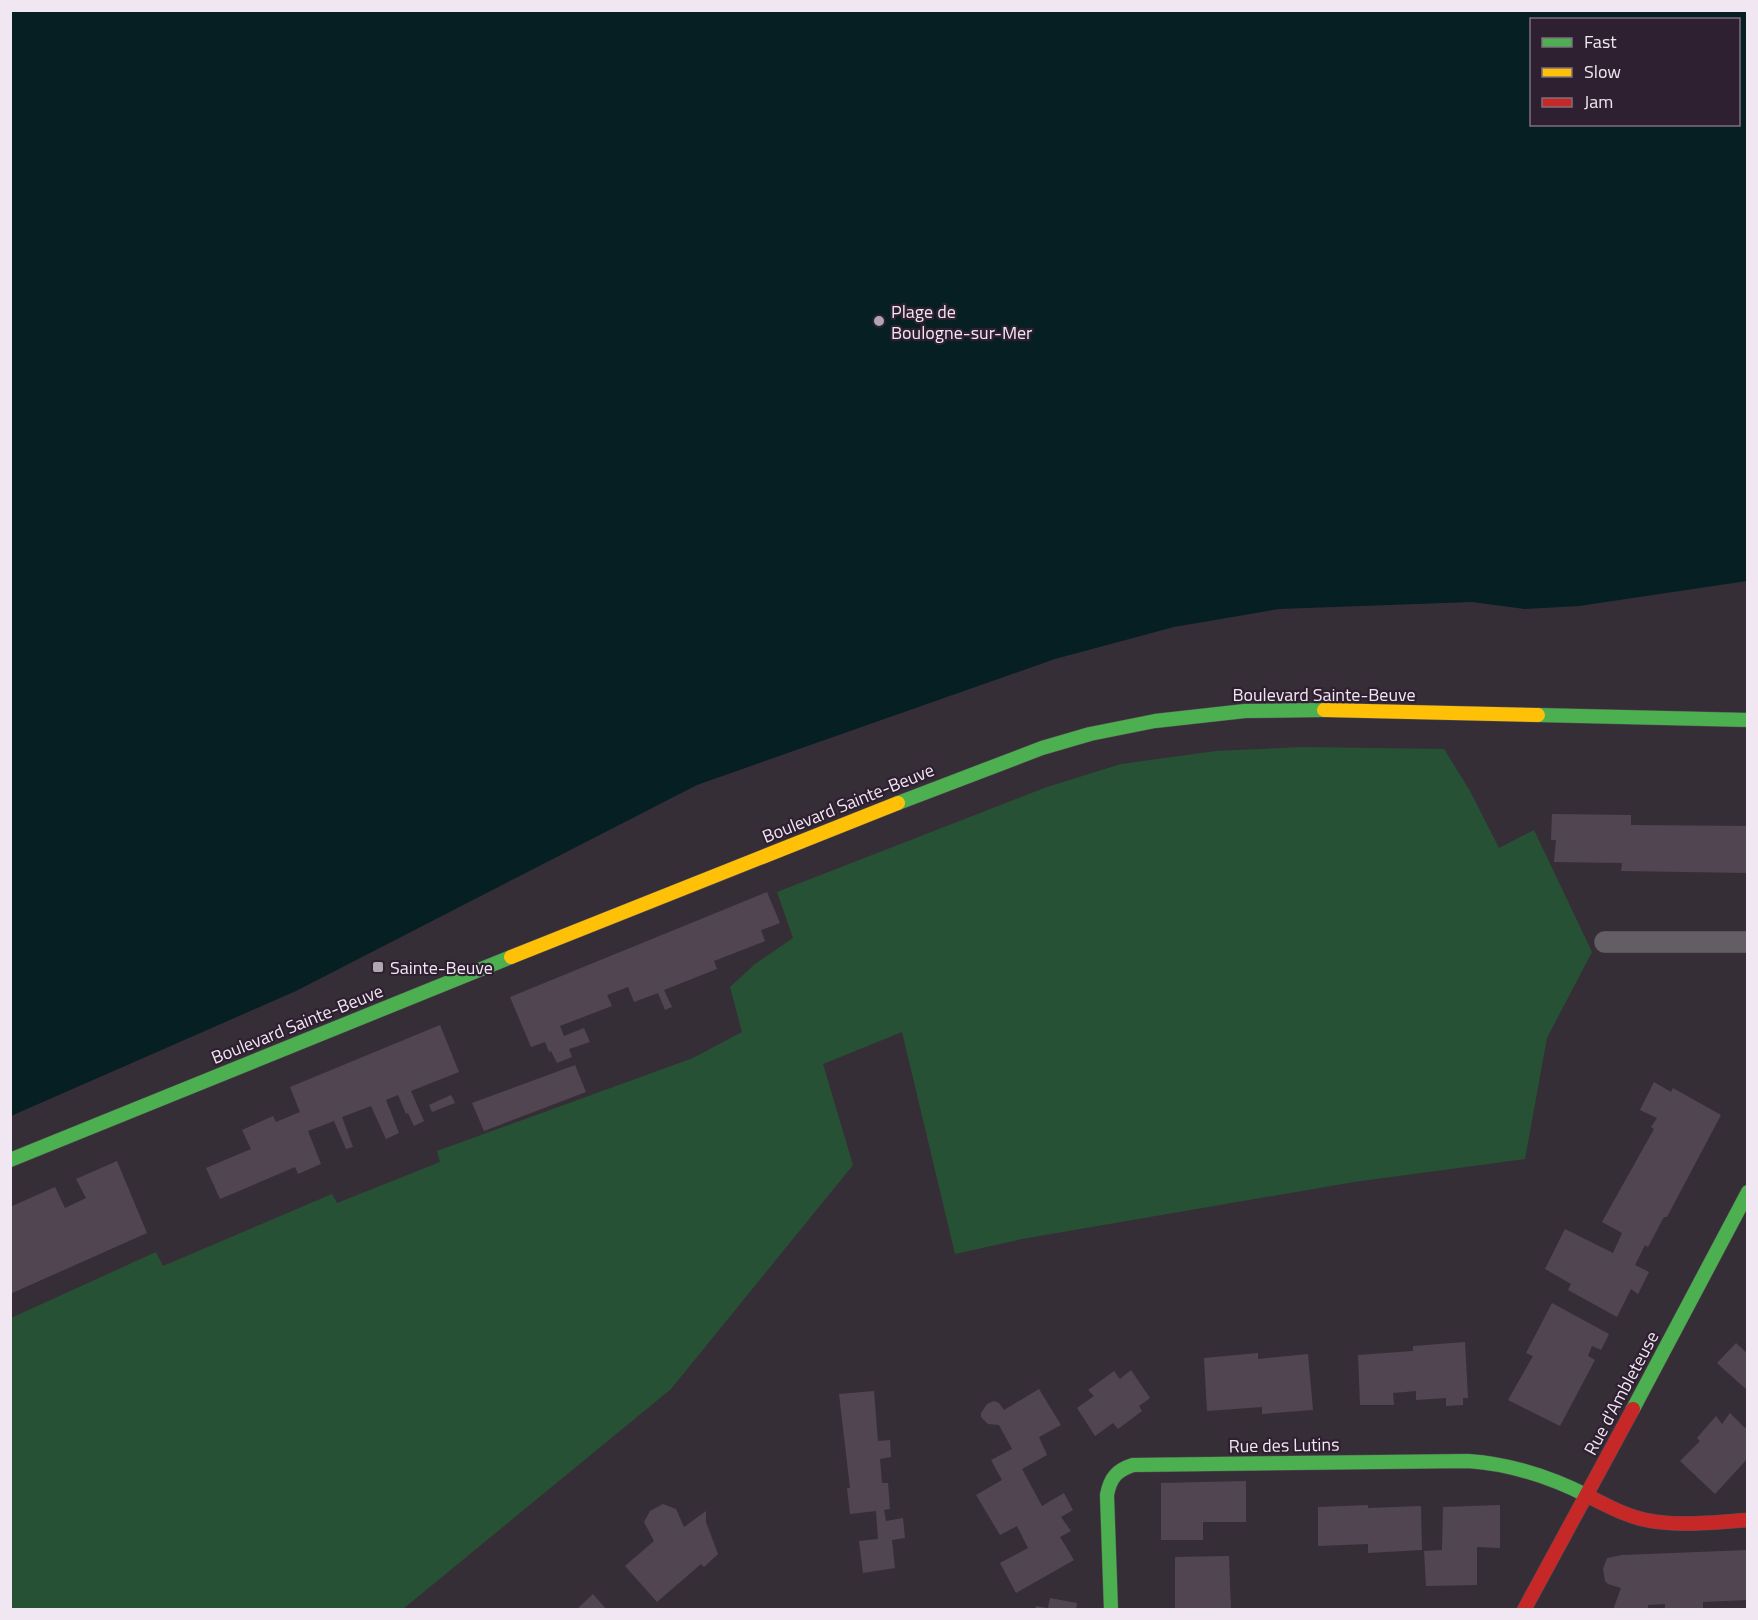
<svg xmlns="http://www.w3.org/2000/svg" width="1758" height="1620" font-family="'Titillium Web',sans-serif">
<style>
.green{fill:#275135}
.water{fill:#061f23;fill-rule:evenodd}
.building{fill:#514552}
.lines{fill:none;stroke-linecap:round;stroke-linejoin:round}
.lane-casing{stroke:#544d55;stroke-width:22}
.fast-casing{stroke:#544d55;stroke-width:15}
.slow-casing{stroke:#544d55;stroke-width:15}
.jam-casing{stroke:#544d55;stroke-width:15}
.lane{stroke:#635d64;stroke-width:21}
.fast{stroke:#4caf50;stroke-width:14}
.slow{stroke:#ffc107;stroke-width:14}
.jam{stroke:#c62828;stroke-width:14}
.poi-dot{fill:#b0a6b1;stroke:#2f2031;stroke-width:2}
.labels{text-anchor:middle;dominant-baseline:central;stroke-width:4.5;stroke-linejoin:round;paint-order:stroke}
.poi-label{font-size:18px;fill:#f1e7f2;stroke:#2f2031;text-anchor:start}
.street-label{font-size:18px;fill:#f1e7f2;stroke:#2f2031}
</style>
<rect width="100%" height="100%" fill="#362e37"/>
<path class="green" d="M 1302,747 L 1444,749 L 1470,791 L 1499,848 L 1534,830 L 1592,952 L 1547,1038 L 1525,1159 L 1354,1182 L 1022,1239 L 955,1254 L 902,1032 L 823,1064 L 853,1165 L 671,1389 L 403,1609 L 11,1609 L 11,1318 L 156,1252 L 163,1266 L 332,1194 L 337,1203 L 440,1162 L 437,1151 L 693,1058 L 742,1032 L 730,987 L 755,964 L 793,938 L 777,892 L 1047,787 L 1121,764 L 1216,751 Z"/>
<path class="water" d="M 11,10 L 1747,11 L 1747,581 L 1579,606 L 1525,609 L 1472,602 L 1279,609 L 1174,627 L 1055,659 L 697,785 L 296,991 L 11,1116 ZM 1532,20 L 1738,20 L 1738,124 L 1532,124 Z"/>
<path class="building" d="M 1552,814 L 1631,815 L 1631,825 L 1748,826 L 1748,873 L 1621,871 L 1622,863 L 1554,862 L 1556,840 L 1551,840 Z
M 767,892 L 780,923 L 761,930 L 765,941 L 714,961 L 717,969 L 664,990 L 672,1007 L 665,1010 L 658,993 L 634,1002 L 628,987 L 607,995 L 612,1006 L 560,1026 L 564,1036 L 584,1028 L 590,1042 L 569,1049 L 572,1057 L 557,1063 L 551,1051 L 549,1052 L 545,1042 L 531,1047 L 510,997 Z
M 440,1025 L 459,1072 L 411,1091 L 424,1121 L 414,1126 L 408,1113 L 406,1114 L 398,1095 L 386,1100 L 399,1133 L 386,1139 L 371,1106 L 342,1117 L 353,1147 L 346,1149 L 334,1121 L 308,1131 L 321,1164 L 298,1174 L 295,1167 L 220,1199 L 206,1168 L 251,1149 L 242,1130 L 273,1116 L 276,1122 L 300,1112 L 290,1087 Z
M 575,1065 L 586,1092 L 484,1131 L 472,1103 Z
M 1654,1082 L 1671,1092 L 1673,1088 L 1721,1115 L 1667,1217 L 1664,1217 L 1648,1247 L 1645,1245 L 1635,1265 L 1649,1272 L 1638,1294 L 1631,1289 L 1617,1317 L 1568,1290 L 1571,1284 L 1545,1269 L 1565,1229 L 1613,1253 L 1622,1233 L 1602,1222 L 1654,1129 L 1651,1127 L 1657,1118 L 1640,1110 Z
M 451,1095 L 455,1103 L 432,1112 L 429,1105 Z
M 117,1161 L 147,1233 L 10,1294 L 10,1207 L 55,1187 L 65,1208 L 86,1198 L 76,1179 Z
M 1552,1303 L 1609,1334 L 1601,1350 L 1592,1346 L 1588,1356 L 1595,1360 L 1560,1426 L 1508,1400 L 1533,1356 L 1526,1353 Z
M 1465,1342 L 1468,1398 L 1463,1398 L 1463,1405 L 1446,1406 L 1446,1398 L 1416,1400 L 1416,1391 L 1393,1393 L 1394,1405 L 1360,1405 L 1358,1355 L 1413,1351 L 1413,1346 Z
M 1736,1343 L 1748,1354 L 1748,1391 L 1717,1363 Z
M 1258,1353 L 1258,1359 L 1308,1354 L 1313,1410 L 1262,1414 L 1262,1407 L 1207,1411 L 1204,1358 Z
M 1131,1370 L 1150,1398 L 1139,1406 L 1142,1411 L 1118,1429 L 1113,1423 L 1095,1436 L 1077,1408 L 1094,1396 L 1088,1390 L 1114,1371 L 1120,1379 Z
M 1039,1389 L 1061,1425 L 1039,1437 L 1047,1455 L 1022,1469 L 1042,1506 L 1064,1493 L 1073,1510 L 1061,1517 L 1071,1531 L 1060,1537 L 1074,1560 L 1016,1593 L 1000,1563 L 1028,1548 L 1017,1526 L 1000,1535 L 976,1495 L 1002,1480 L 991,1460 L 1012,1449 L 999,1425 L 988,1424 L 981,1417 L 981,1413 L 987,1404 L 994,1401 L 999,1403 L 1004,1410 Z
M 874,1391 L 878,1441 L 890,1440 L 891,1457 L 880,1459 L 882,1483 L 888,1483 L 890,1509 L 884,1510 L 886,1521 L 903,1518 L 905,1538 L 892,1540 L 895,1568 L 863,1573 L 859,1541 L 878,1539 L 876,1511 L 850,1514 L 847,1488 L 850,1488 L 839,1394 Z
M 1730,1413 L 1745,1428 L 1748,1424 L 1748,1458 L 1715,1494 L 1680,1461 L 1700,1441 L 1697,1438 L 1716,1416 L 1722,1424 Z
M 1246,1481 L 1246,1522 L 1203,1522 L 1203,1540 L 1161,1540 L 1161,1483 Z
M 663,1504 L 676,1509 L 684,1527 L 706,1511 L 706,1522 L 718,1554 L 704,1567 L 701,1564 L 657,1602 L 625,1566 L 654,1541 L 644,1522 L 650,1511 Z
M 1368,1505 L 1368,1508 L 1421,1506 L 1422,1550 L 1368,1553 L 1368,1544 L 1318,1546 L 1318,1507 Z
M 1500,1505 L 1500,1548 L 1477,1547 L 1477,1585 L 1426,1586 L 1424,1551 L 1442,1550 L 1443,1507 Z
M 1748,1550 L 1748,1600 L 1703,1602 L 1703,1610 L 1665,1610 L 1665,1604 L 1648,1605 L 1648,1610 L 1613,1610 L 1621,1588 L 1608,1584 L 1605,1581 L 1603,1569 L 1607,1558 L 1622,1555 Z
M 1229,1556 L 1231,1610 L 1175,1610 L 1175,1557 Z
M 593,1594 L 607,1610 L 576,1610 Z
M 1050,1598 L 1077,1603 L 1076,1610 L 1035,1610 L 1036,1606 L 1048,1608 Z"/>
<g class="lines">
<defs>
<path id="lane" d="M 1605,942 L 1748,942"/>
<path id="fast" d="M 1538,715 L 1748,720
M 898,803 L 1042,748 L 1090,734 L 1155,721 L 1245,711 L 1324,710
M 10,1160 L 511,957
M 1633,1409 L 1748,1192
M 1111,1610 L 1107,1495 C 1110,1478 1117,1470 1133,1465 L 1468,1461 C 1512,1464 1551,1477 1590,1497"/>
<path id="slow" d="M 1324,710 L 1538,715
M 511,957 L 898,803"/>
<path id="jam" d="M 1590,1497 C 1608,1506 1626,1516 1646,1520 C 1679,1527 1714,1522 1748,1520
M 1524,1610 L 1633,1409"/>
</defs>
<use href="#lane" class="lane-casing"/>
<use href="#fast" class="fast-casing"/>
<use href="#slow" class="slow-casing"/>
<use href="#jam" class="jam-casing"/>
<use href="#lane" class="lane"/>
<use href="#fast" class="fast"/>
<use href="#slow" class="slow"/>
<use href="#jam" class="jam"/>
</g>
<g class="poi-dot">
<circle cx="879" cy="321" r="6"/>
<rect x="372" y="961" width="12" height="12" rx="3"/>
</g>
<g class="labels">
<g class="poi-label">
<text x="891" y="311">Plage de<tspan x="891" dy="21">Boulogne-sur-Mer</tspan></text>
<text x="390" y="967">Sainte-Beuve</text>
</g>
<g class="street-label">
<text x="1324" y="694">Boulevard Sainte-Beuve</text>
<text transform="translate(848 803) rotate(-22)">Boulevard Sainte-Beuve</text>
<text transform="translate(297 1024) rotate(-22)">Boulevard Sainte-Beuve</text>
<text transform="translate(1621 1393) rotate(-62)">Rue d'Ambleteuse</text>
<text transform="translate(1284 1445) rotate(-1)">Rue des Lutins</text>
</g>
</g>
<rect width="1758" height="1620" fill="none" stroke="#f1e7f2" stroke-width="24"/>
<rect x="1530" y="18" width="210" height="108" fill="#2f2031" stroke="#7d707e" stroke-width="1.5"/>
<rect x="1542" y="38" width="30" height="9" fill="#4caf50" stroke="#7d707e" stroke-width="1.5"/>
<text x="1584" y="48" font-size="18" fill="#f1e7f2">Fast</text>
<rect x="1542" y="68" width="30" height="9" fill="#ffc107" stroke="#7d707e" stroke-width="1.5"/>
<text x="1584" y="78" font-size="18" fill="#f1e7f2">Slow</text>
<rect x="1542" y="98" width="30" height="9" fill="#c62828" stroke="#7d707e" stroke-width="1.5"/>
<text x="1584" y="108" font-size="18" fill="#f1e7f2">Jam</text>
</svg>
